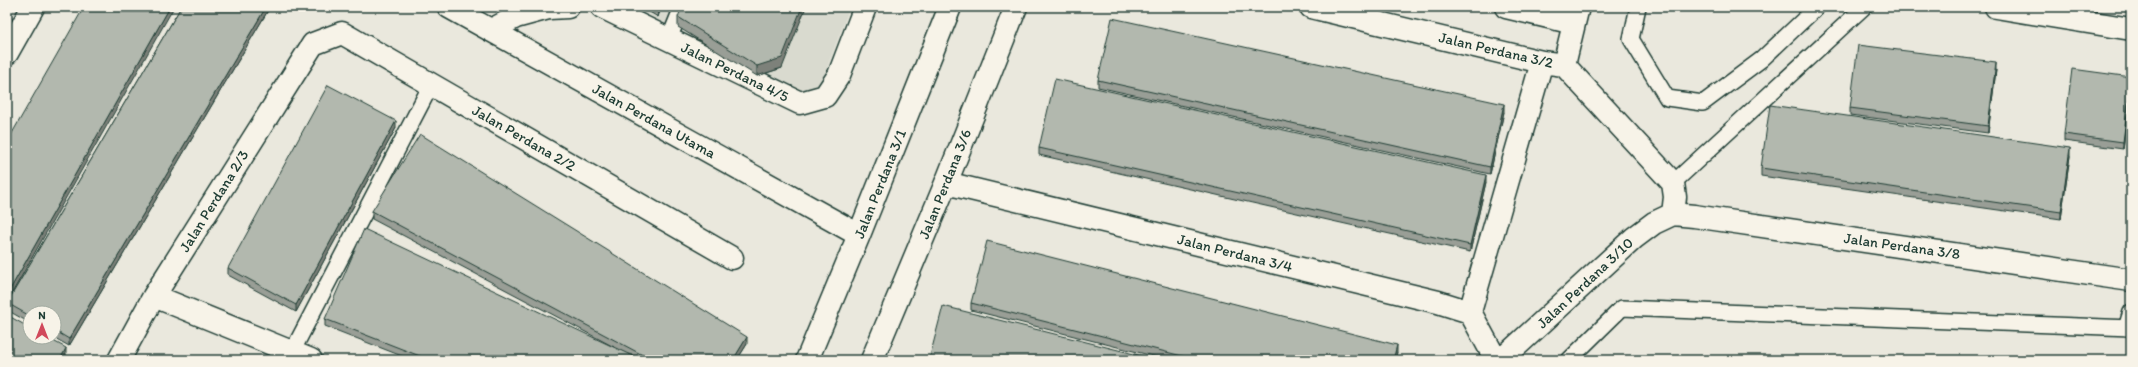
<svg xmlns="http://www.w3.org/2000/svg" width="2138" height="367" font-family="Itim,sans-serif">
<style>
.built{fill:#d9dacf}
.lines{fill:none;stroke-linecap:round;stroke-linejoin:round}
.lane-casing{stroke:#1f3d34;stroke-width:18}
.street-casing{stroke:#1f3d34;stroke-width:25}
.secondary-casing{stroke:#1f3d34;stroke-width:25}
.lane{stroke:#f7f3e8;stroke-width:15}
.street{stroke:#f7f3e8;stroke-width:22}
.secondary{stroke:#f7f3e8;stroke-width:22}
.wall{fill:#999e96;stroke:#1f3d34}
.shaded-wall{fill:#7d817a;stroke:#1f3d34}
.building{fill:#b2b8ae;stroke:#1f3d34}
.labels{text-anchor:middle;dominant-baseline:central;stroke-width:4;stroke-linejoin:round;paint-order:stroke}
.street-label{font-size:15px;fill:#1f3d34;stroke:#f7f3e8}
</style>
<rect width="100%" height="100%" fill="#eae8dd"/>
<filter id="ink" filterUnits="userSpaceOnUse"><feTurbulence type="fractalNoise" baseFrequency=".025" numOctaves="2"/><feDisplacementMap in="SourceGraphic" scale="8" xChannelSelector="R" yChannelSelector="G"/><feConvolveMatrix kernelMatrix="1 2 1 2 8 2 1 2 1" color-interpolation-filters="sRGB"/></filter>
<g filter="url(#ink)">
<path class="built" d="M 627,7 L 850,7 L 821,84 L 802,90 Z"/>
<g class="lines">
<defs>
<path id="lane" d="M 1638,7 L 1631,39 L 1667,98 L 1703,103 L 1762,59 L 1817,7
M 669,39 L 682,7
M 1673,183 L 1864,7
M 2126,328 L 2131,312
M 292,352 L 431,85
M 1569,360 L 1622,308 L 2131,328"/>
<path id="street" d="M 602,7 L 800,103 L 825,96 L 839,75 L 865,7
M 1311,7 L 1542,62 L 1564,65 L 1673,183 L 1675,197 L 1673,214
M 1506,7 L 1574,23
M 1996,7 L 2131,29
M 491,30 L 516,17 L 549,8 L 568,7
M 7,53 L 33,7
M 1564,65 L 1578,7
M 946,183 L 1438,302 L 1470,312 L 1496,360
M 154,296 L 311,360
M 1470,312 L 1542,62
M 119,360 L 154,296 L 313,44 L 342,33 L 732,258
M 872,360 L 946,183 L 1016,7
M 1501,360 L 1634,238 L 1654,223 L 1673,214 L 1694,216 L 2131,280"/>
<path id="secondary" d="M 449,7 L 859,235
M 807,360 L 859,235 L 950,7"/>
</defs>
<use href="#lane" class="lane-casing"/>
<use href="#street" class="street-casing"/>
<use href="#secondary" class="secondary-casing"/>
<use href="#lane" class="lane"/>
<use href="#street" class="street"/>
<use href="#secondary" class="secondary"/>
</g>
<path class="wall" d="M 181,7 L 270,7 L 69,346 L 53,337 L 54,337 L 54,313 L 30,313 L 30,323 L 7,310 L 7,303 Z
M 641,7 L 661,7 L 658,17 Z
M 678,17 L 782,68 L 757,76 L 678,27 Z
M 1996,70 L 1988,133 L 1850,115 L 1850,108 Z
M 2131,77 L 2131,87 L 2123,149 L 2064,141 L 2064,134 Z
M 1098,80 L 1504,112 L 1490,174 L 1098,87 Z
M 396,128 L 296,312 L 228,275 L 228,268 Z
M 1039,148 L 1486,182 L 1470,252 L 1039,155 Z
M 2070,156 L 2061,219 L 1761,176 L 1761,168 Z
M 372,211 L 747,344 L 737,360 L 412,360 L 325,326 L 325,319 L 614,347 L 372,219 Z
M 971,303 L 1397,352 L 1395,360 L 1169,360 L 971,310 Z"/>
<path class="shaded-wall" d="M 170,7 L 174,7 L 8,300 L 8,293 Z
M 266,7 L 270,7 L 69,346 L 69,339 Z
M 658,7 L 661,7 L 658,17 Z
M 802,7 L 806,7 L 782,68 L 757,76 L 757,66 Z
M 1996,62 L 1996,70 L 1988,133 L 1988,126 Z
M 2131,79 L 2131,87 L 2123,149 L 2123,142 Z
M 1504,104 L 1504,112 L 1490,174 L 1490,167 Z
M 396,121 L 396,128 L 296,312 L 296,305 Z
M 2070,148 L 2070,156 L 2061,219 L 2061,212 Z
M 1486,175 L 1486,182 L 1470,252 L 1470,245 Z
M 747,337 L 747,344 L 737,360 L 733,360 Z
M 1397,345 L 1397,352 L 1395,360 L 1393,360 Z
M 66,348 L 66,356 L 64,360 L 60,360 Z"/>
<path class="building" d="M 84,7 L 170,7 L 8,293 L 7,292 L 7,142 Z
M 181,7 L 266,7 L 69,339 L 54,330 L 54,313 L 30,313 L 30,316 L 7,303 Z
M 682,7 L 802,7 L 782,58 L 757,66 L 678,17 Z
M 1112,18 L 1504,104 L 1490,167 L 1098,80 Z
M 1858,45 L 1996,62 L 1988,126 L 1850,108 Z
M 2072,69 L 2131,77 L 2123,142 L 2064,134 Z
M 1055,79 L 1486,175 L 1470,245 L 1039,148 Z
M 328,85 L 396,121 L 296,305 L 228,268 Z
M 1770,105 L 2070,148 L 2061,212 L 1761,168 Z
M 420,134 L 747,337 L 733,360 L 652,360 L 372,211 Z
M 364,229 L 641,360 L 430,360 L 325,319 Z
M 987,241 L 1397,345 L 1393,360 L 1198,360 L 971,303 Z
M 943,306 L 1158,360 L 929,360 Z
M 7,315 L 30,328 L 30,337 L 46,337 L 66,348 L 60,360 L 7,360 Z"/>
</g>
<g class="labels">
<g class="street-label">
<text transform="translate(1496 50) rotate(13)">Jalan Perdana 3/2</text>
<text transform="translate(735 72) rotate(26)">Jalan Perdana 4/5</text>
<text transform="translate(654 121) rotate(29)">Jalan Perdana Utama</text>
<text transform="translate(524 138) rotate(30)">Jalan Perdana 2/2</text>
<text transform="translate(880 184) rotate(-68)">Jalan Perdana 3/1</text>
<text transform="translate(945 184) rotate(-68)">Jalan Perdana 3/6</text>
<text transform="translate(214 201) rotate(-58)">Jalan Perdana 2/3</text>
<text transform="translate(1902 246) rotate(8)">Jalan Perdana 3/8</text>
<text transform="translate(1235 253) rotate(14)">Jalan Perdana 3/4</text>
<text transform="translate(1585 283) rotate(-43)">Jalan Perdana 3/10</text>
</g>
</g>
<rect width="2138" height="367" fill="none" stroke="#f7f3e8" stroke-width="24"/>
<rect x="12" y="12" width="2114" height="343" fill="none" stroke="#1f3d34" stroke-width="1.5" filter="url(#ink)"/>
<g transform="translate(42 325)"><circle r="19" fill="#f7f3e8" stroke="#a1aaa0"/>
<path d="M0-3L7 15L0 10L-7 15Z" fill="#d1495b"/>
<text y="-6" font-size="11" font-weight="bold" text-anchor="middle" fill="#1f3d34">N</text>
</g>
</svg>
